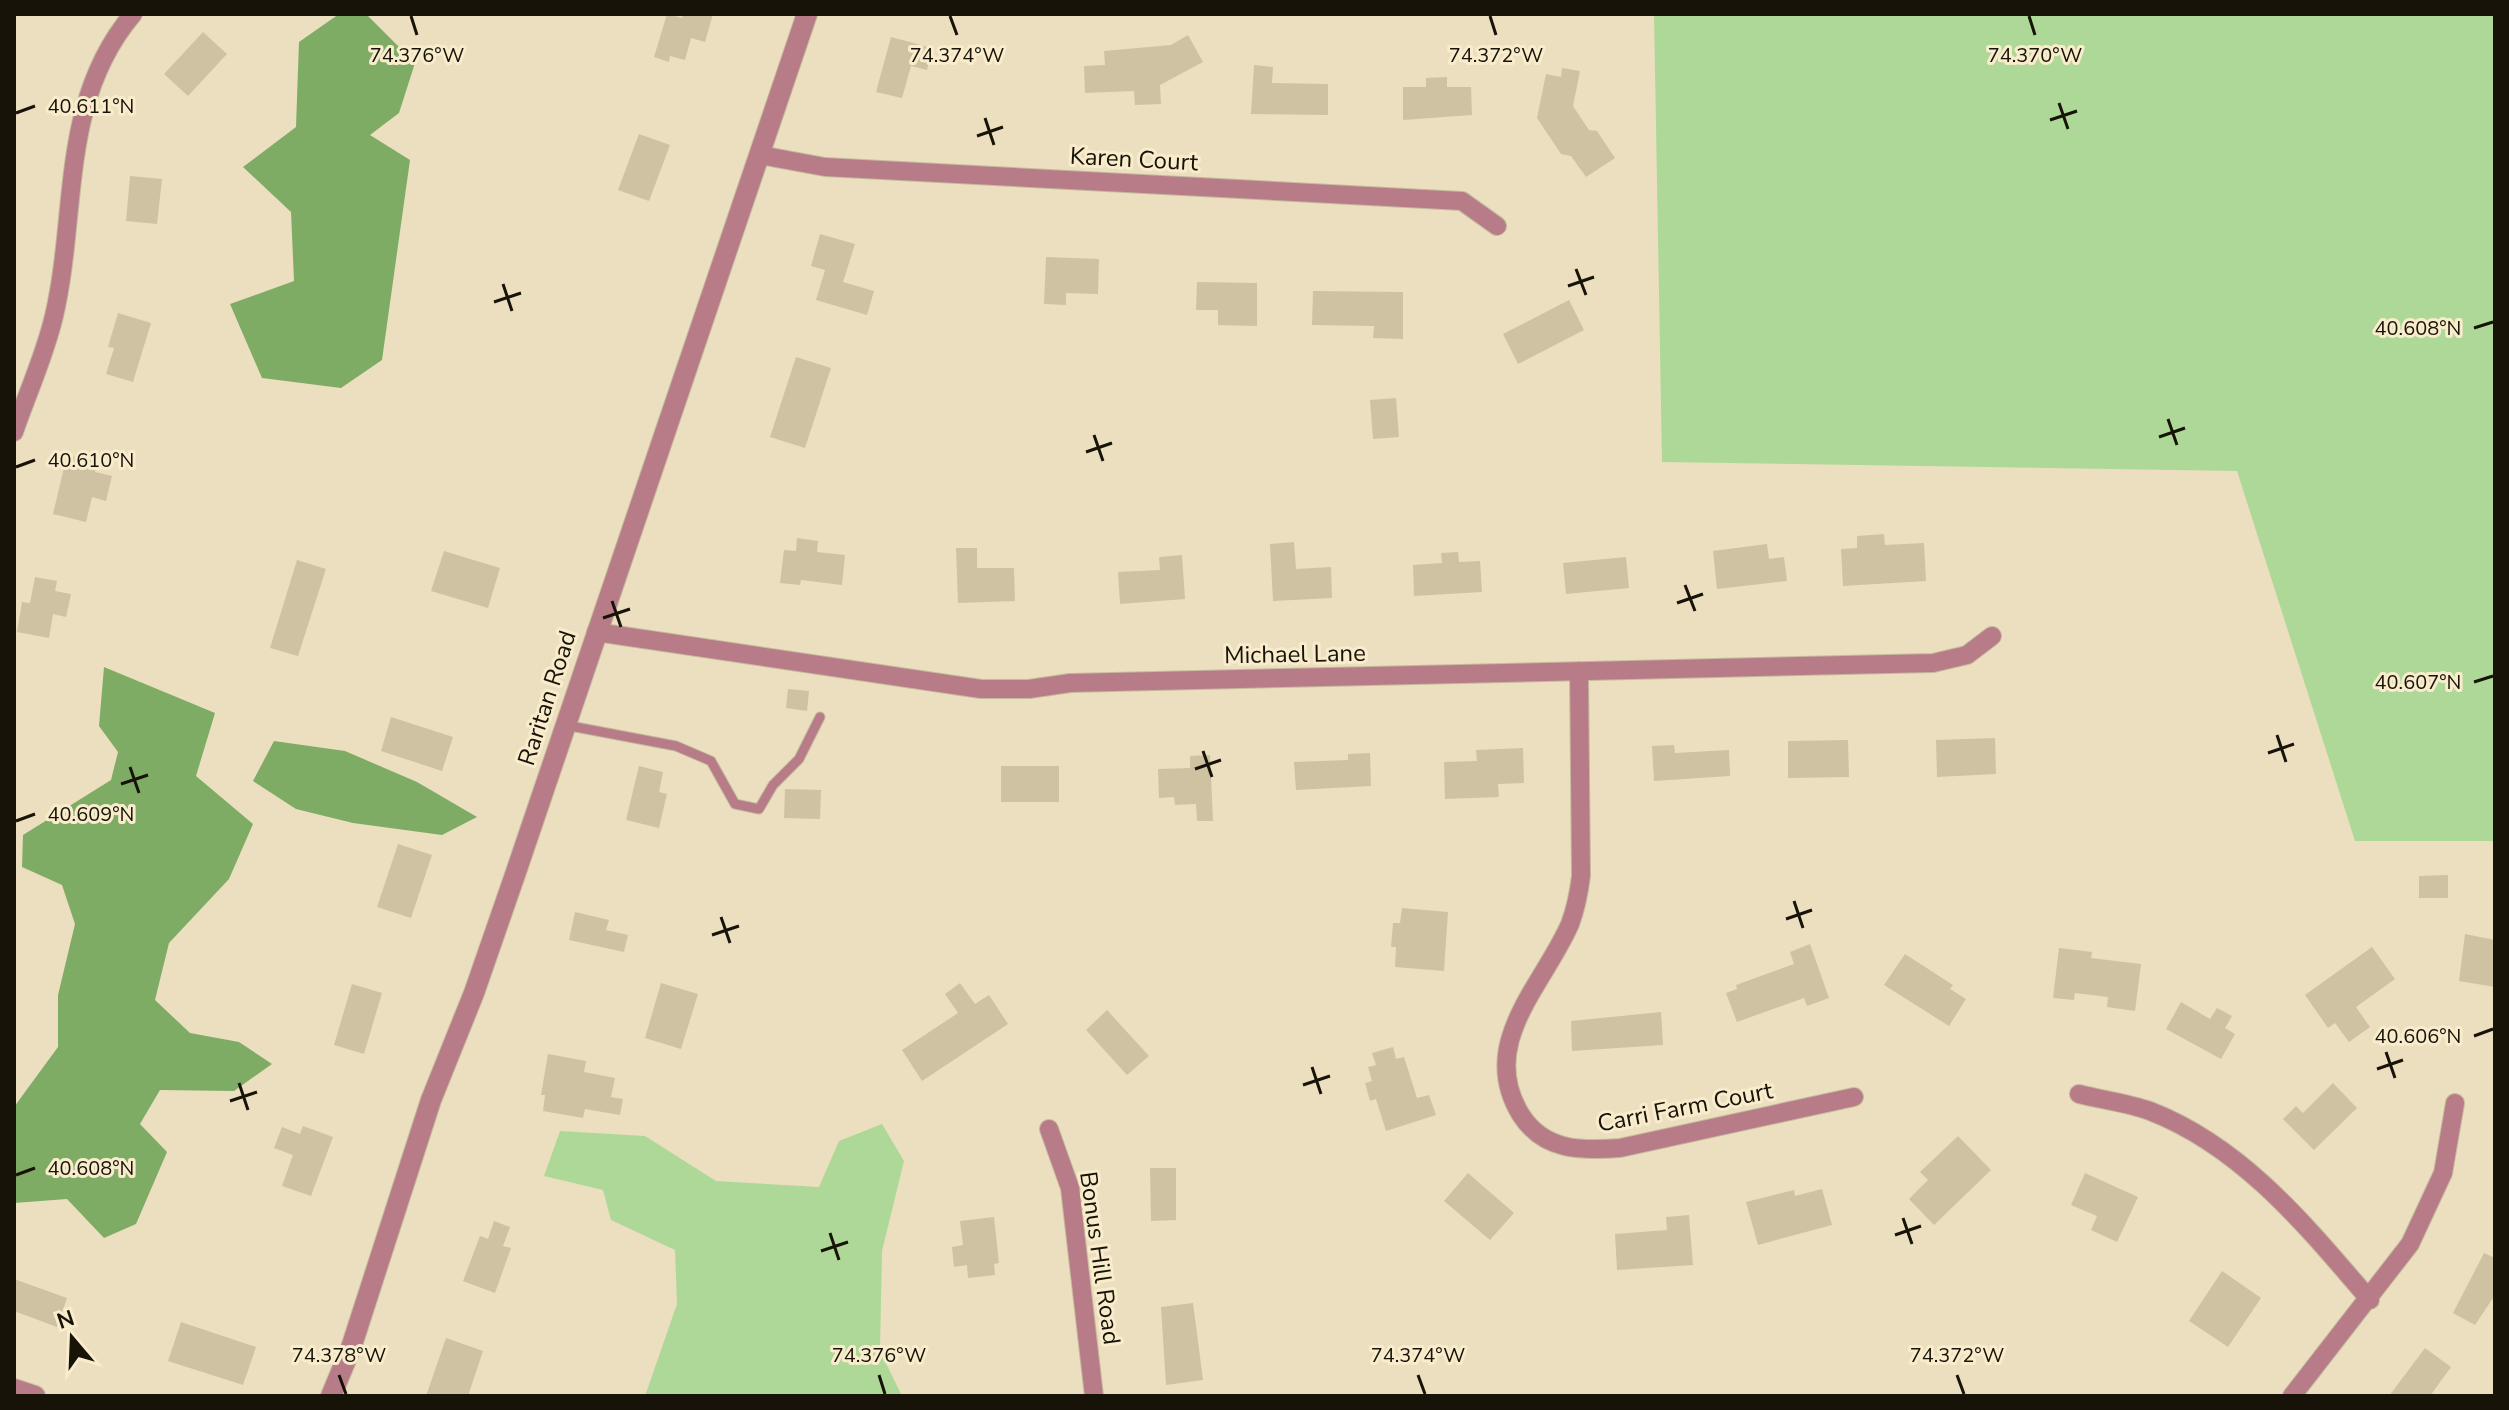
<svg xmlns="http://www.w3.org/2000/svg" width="2509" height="1410" font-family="'Nunito Sans',sans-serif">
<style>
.green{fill:#aed897}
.forest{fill:#7fac65}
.building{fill:#cec2a3}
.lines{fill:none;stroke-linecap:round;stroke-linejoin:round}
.service-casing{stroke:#c5ba9e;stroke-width:11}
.minor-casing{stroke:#c5ba9e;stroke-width:20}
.tertiary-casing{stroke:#c5ba9e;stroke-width:22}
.service{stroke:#b87c88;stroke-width:9}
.minor{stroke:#b87c88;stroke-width:18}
.tertiary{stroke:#b87c88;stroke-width:20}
.ticks{fill:none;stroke:#171308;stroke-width:3}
.labels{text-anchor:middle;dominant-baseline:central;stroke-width:6;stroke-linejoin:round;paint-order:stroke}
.street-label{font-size:24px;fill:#171308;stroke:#f8eccc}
.ticks-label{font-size:20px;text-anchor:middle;fill:#171308;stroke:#f8eccc;stroke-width:6;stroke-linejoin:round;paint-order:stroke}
</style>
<rect width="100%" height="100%" fill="#ebdfbf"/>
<path class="green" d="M 1654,14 L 2495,14 L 2495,841 L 2355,841 L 2237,471 L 1662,462 Z
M 882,1124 L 904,1161 L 882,1251 L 880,1351 L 902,1396 L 645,1396 L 677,1304 L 675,1250 L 611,1220 L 603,1190 L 544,1176 L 560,1131 L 645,1136 L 716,1181 L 819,1187 L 839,1141 Z"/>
<path class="forest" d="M 339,14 L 366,14 L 415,63 L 399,113 L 370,135 L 410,160 L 382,360 L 341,388 L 262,378 L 230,304 L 294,281 L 291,212 L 243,167 L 296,127 L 299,42 Z
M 104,667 L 215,713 L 196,776 L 253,824 L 229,879 L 169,943 L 155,1000 L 190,1033 L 239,1042 L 272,1064 L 234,1091 L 160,1090 L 140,1124 L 167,1152 L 136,1224 L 104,1238 L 67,1199 L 14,1203 L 14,1107 L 58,1047 L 58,995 L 75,924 L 62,885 L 22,867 L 23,835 L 111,780 L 118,752 L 99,726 Z
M 274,741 L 345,751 L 417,782 L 477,817 L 442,835 L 353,823 L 296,809 L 253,781 Z"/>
<path class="building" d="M 667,14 L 682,18 L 683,14 L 713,14 L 705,42 L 691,38 L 685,60 L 670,56 L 669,62 L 654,57 Z
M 203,32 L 227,54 L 188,96 L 164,74 Z
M 1188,35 L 1203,62 L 1160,85 L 1161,104 L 1135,105 L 1134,91 L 1085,93 L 1084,66 L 1105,65 L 1104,51 L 1171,45 Z
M 891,37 L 932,48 L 927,70 L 911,66 L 902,98 L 876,92 Z
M 1254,65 L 1273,67 L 1272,83 L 1328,84 L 1328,115 L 1251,114 Z
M 1562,68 L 1580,71 L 1573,106 L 1589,130 L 1597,131 L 1615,158 L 1586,177 L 1571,156 L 1561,154 L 1537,118 L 1546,74 L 1561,77 Z
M 1447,77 L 1447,87 L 1471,87 L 1472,115 L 1403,120 L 1403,87 L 1426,87 L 1426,78 Z
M 639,134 L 670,145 L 649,201 L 618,190 Z
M 130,176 L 162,179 L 157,224 L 126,221 Z
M 820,234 L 855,244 L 843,282 L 874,291 L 867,315 L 816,300 L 825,270 L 811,266 Z
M 1046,257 L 1099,259 L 1098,294 L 1066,293 L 1066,305 L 1044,304 Z
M 1197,282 L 1257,283 L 1257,326 L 1218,325 L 1218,310 L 1196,310 Z
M 1313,291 L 1403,292 L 1403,339 L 1373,338 L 1374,326 L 1312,325 Z
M 1569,300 L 1584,330 L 1518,364 L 1503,334 Z
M 118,313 L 151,323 L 133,382 L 106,374 L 114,348 L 108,347 Z
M 796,357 L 831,368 L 805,448 L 770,437 Z
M 1396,398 L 1399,437 L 1373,439 L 1370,400 Z
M 67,455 L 97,462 L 95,472 L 112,476 L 106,501 L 92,497 L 86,522 L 53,514 Z
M 1884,534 L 1885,545 L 1924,543 L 1926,581 L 1843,586 L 1841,549 L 1857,548 L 1857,536 Z
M 797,538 L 818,541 L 817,552 L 845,555 L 842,585 L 801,580 L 800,585 L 780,583 L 784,550 L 796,551 Z
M 1294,542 L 1296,569 L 1331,567 L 1332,598 L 1273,601 L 1270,544 Z
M 1767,544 L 1769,559 L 1784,557 L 1787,581 L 1717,589 L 1713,551 Z
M 956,548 L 977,548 L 977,568 L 1014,568 L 1015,601 L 958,603 Z
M 444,551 L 500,568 L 488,608 L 431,591 Z
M 1458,552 L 1459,562 L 1480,561 L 1482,592 L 1414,596 L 1413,565 L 1442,563 L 1441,553 Z
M 1182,555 L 1185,599 L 1120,604 L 1118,572 L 1160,570 L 1159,557 Z
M 1626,557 L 1629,588 L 1566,594 L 1563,563 Z
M 297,560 L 326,569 L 298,656 L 270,648 Z
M 35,577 L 57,581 L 55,591 L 71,594 L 66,617 L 53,614 L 49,638 L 17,632 L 22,602 L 30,603 Z
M 788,689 L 809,691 L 807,711 L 786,708 Z
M 391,717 L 453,737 L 442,771 L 381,751 Z
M 1995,738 L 1996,774 L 1937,777 L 1936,740 Z
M 1848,740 L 1849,777 L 1788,778 L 1788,741 Z
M 1674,745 L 1675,753 L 1729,750 L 1730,776 L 1654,781 L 1652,746 Z
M 1523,748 L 1524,783 L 1498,784 L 1499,797 L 1445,799 L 1444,762 L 1477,761 L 1476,750 Z
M 1370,753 L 1371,786 L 1296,790 L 1294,762 L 1348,760 L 1348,754 Z
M 1210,755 L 1213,821 L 1197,821 L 1196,804 L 1175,805 L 1174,797 L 1159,798 L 1158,769 L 1190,768 L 1190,756 Z
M 639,766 L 663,772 L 659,792 L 667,794 L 659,828 L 626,820 Z
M 1001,766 L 1059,766 L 1059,802 L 1001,802 Z
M 785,789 L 821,790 L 820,819 L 784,818 Z
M 398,844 L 432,855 L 411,918 L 377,907 Z
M 2448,875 L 2448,898 L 2419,898 L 2419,876 Z
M 1402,908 L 1448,912 L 1444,971 L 1395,967 L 1396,947 L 1391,947 L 1393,923 L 1400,923 Z
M 575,912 L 609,920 L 606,930 L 628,935 L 624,952 L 569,940 Z
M 2465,934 L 2495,940 L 2495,987 L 2459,981 Z
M 1810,944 L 1829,998 L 1807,1006 L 1804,998 L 1737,1022 L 1726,993 L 1737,989 L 1736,985 L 1794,964 L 1790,952 Z
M 2372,947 L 2395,979 L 2356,1007 L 2370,1027 L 2349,1042 L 2335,1023 L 2328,1028 L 2305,995 Z
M 2059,948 L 2092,952 L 2091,958 L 2141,964 L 2135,1011 L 2107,1007 L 2108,997 L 2075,993 L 2074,1000 L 2053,998 Z
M 1905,954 L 1953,985 L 1950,989 L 1966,999 L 1949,1026 L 1884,985 Z
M 661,983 L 698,994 L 681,1049 L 645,1038 Z
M 960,983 L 975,1004 L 989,995 L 1008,1024 L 922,1081 L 902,1050 L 958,1013 L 945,994 Z
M 352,984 L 382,993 L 364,1054 L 334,1045 Z
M 2181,1002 L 2210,1019 L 2217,1008 L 2232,1016 L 2225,1028 L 2235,1034 L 2221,1059 L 2166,1029 Z
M 1107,1010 L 1149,1056 L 1127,1075 L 1086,1030 Z
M 1661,1012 L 1663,1045 L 1572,1051 L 1571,1021 Z
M 1393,1047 L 1396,1059 L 1404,1057 L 1417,1098 L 1429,1095 L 1436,1115 L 1386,1131 L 1376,1099 L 1370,1101 L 1365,1083 L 1372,1081 L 1368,1067 L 1376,1065 L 1372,1053 Z
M 548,1054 L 586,1061 L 584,1072 L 615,1078 L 611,1097 L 623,1099 L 620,1115 L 585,1109 L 583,1118 L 543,1111 L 545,1095 L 541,1095 Z
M 2333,1083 L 2357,1108 L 2314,1150 L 2283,1119 L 2296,1106 L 2303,1113 Z
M 303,1126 L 333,1137 L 311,1196 L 282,1186 L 293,1155 L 274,1148 L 282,1127 L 300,1134 Z
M 1958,1136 L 1991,1170 L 1934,1225 L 1909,1199 L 1928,1180 L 1920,1172 Z
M 1150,1168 L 1176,1168 L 1176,1220 L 1151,1221 Z
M 1468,1173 L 1514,1213 L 1490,1240 L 1444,1201 Z
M 2085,1173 L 2138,1197 L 2117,1242 L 2091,1230 L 2097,1216 L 2071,1205 Z
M 1822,1189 L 1832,1225 L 1758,1245 L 1746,1202 L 1794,1190 L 1795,1196 Z
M 1689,1215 L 1693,1265 L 1617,1270 L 1615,1234 L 1667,1230 L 1666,1217 Z
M 994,1217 L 999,1263 L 994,1264 L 995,1275 L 968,1278 L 967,1265 L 954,1267 L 952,1247 L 963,1245 L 960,1221 Z
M 494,1221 L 510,1227 L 503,1246 L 511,1248 L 495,1293 L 463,1281 L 480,1236 L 488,1239 Z
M 2484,1253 L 2495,1258 L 2495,1295 L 2475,1325 L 2453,1313 Z
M 2222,1271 L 2261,1298 L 2228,1347 L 2189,1321 Z
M 14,1279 L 67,1298 L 57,1327 L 14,1311 Z
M 1193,1303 L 1203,1380 L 1166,1385 L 1161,1307 Z
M 181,1322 L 256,1347 L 243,1385 L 168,1361 Z
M 446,1338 L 483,1351 L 468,1396 L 426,1396 Z
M 2425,1348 L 2451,1367 L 2430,1396 L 2389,1396 Z"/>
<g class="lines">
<defs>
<path id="service" d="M 565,725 L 676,746 L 711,761 L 735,804 L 759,809 L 773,785 L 799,759 L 820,717"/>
<path id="minor" d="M 760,155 L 825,167 L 1462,201 L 1497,226
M 14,432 C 27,394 45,355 54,316 C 78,213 59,101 133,14
M 596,632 L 981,689 L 1029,689 L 1070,683 L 1933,663 L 1967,655 L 1992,636
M 1579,671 L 1581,876 C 1579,892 1576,908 1570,924 C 1543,986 1477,1044 1521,1115 C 1544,1151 1581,1151 1620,1148 L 1854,1097
M 2079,1094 C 2102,1100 2128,1103 2150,1111 C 2243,1147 2307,1227 2370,1300
M 1049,1129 L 1070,1188 L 1094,1396
M 2292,1396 L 2410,1244 L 2443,1173 L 2455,1103"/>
<path id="tertiary" d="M 14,1389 L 35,1396
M 331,1396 L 351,1348 L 431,1100 L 474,993 L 516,872 L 807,14"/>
</defs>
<use href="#service" class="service-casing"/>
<use href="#minor" class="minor-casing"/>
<use href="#tertiary" class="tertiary-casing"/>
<use href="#service" class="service"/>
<use href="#minor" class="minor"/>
<use href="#tertiary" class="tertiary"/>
</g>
<path class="ticks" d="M 411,16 L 417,35M 950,16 L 957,35M 1490,16 L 1496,35M 2029,16 L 2035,35M 2059,103 L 2068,129M 16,113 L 35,106M 985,118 L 994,145M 2050,120 L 2077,111M 977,136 L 1003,127M 1576,269 L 1586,295M 503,284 L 512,311M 1568,286 L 1594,277M 494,302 L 521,293M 2474,328 L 2493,322M 2168,419 L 2177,445M 1094,435 L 1103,461M 2159,437 L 2185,428M 1086,452 L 1112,443M 16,467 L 35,460M 1685,585 L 1695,611M 612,601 L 621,627M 1677,603 L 1703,594M 603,618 L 630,609M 2474,682 L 2493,676M 2277,735 L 2286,762M 1203,751 L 1212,777M 2268,753 L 2294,744M 130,767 L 139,793M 1195,769 L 1221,760M 121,784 L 148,775M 16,821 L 35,814M 1794,901 L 1803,928M 721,917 L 730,943M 1786,919 L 1812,910M 712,935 L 739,926M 2474,1036 L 2493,1029M 2386,1052 L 2395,1078M 1312,1067 L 1321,1094M 2377,1069 L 2403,1060M 239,1083 L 248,1110M 1303,1085 L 1330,1076M 230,1101 L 257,1092M 16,1175 L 35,1168M 1903,1218 L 1912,1244M 830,1233 L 839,1260M 1895,1235 L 1921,1226M 821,1251 L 848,1242M 339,1375 L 346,1394M 879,1375 L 885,1394M 1418,1375 L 1425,1394M 1957,1375 L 1964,1394"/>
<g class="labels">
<g class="street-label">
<text transform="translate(1134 159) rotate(3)">Karen Court</text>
<text transform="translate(1295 654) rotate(-1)">Michael Lane</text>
<text transform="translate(547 698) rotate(-72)">Raritan Road</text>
<text transform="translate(1685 1107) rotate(-11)">Carri Farm Court</text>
<text transform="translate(1100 1258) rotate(82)">Bonus Hill Road</text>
</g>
</g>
<g class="ticks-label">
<text x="417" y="62">74.376°W</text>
<text x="957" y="62">74.374°W</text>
<text x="1496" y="62">74.372°W</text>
<text x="2035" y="62">74.370°W</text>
<text x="91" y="113">40.611°N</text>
<text x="2418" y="335">40.608°N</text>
<text x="91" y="467">40.610°N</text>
<text x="2418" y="689">40.607°N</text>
<text x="91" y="821">40.609°N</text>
<text x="2418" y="1043">40.606°N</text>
<text x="91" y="1175">40.608°N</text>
<text x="339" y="1362">74.378°W</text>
<text x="879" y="1362">74.376°W</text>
<text x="1418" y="1362">74.374°W</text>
<text x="1957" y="1362">74.372°W</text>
</g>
<rect width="2509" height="1410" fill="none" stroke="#171308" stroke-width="32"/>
<g transform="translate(72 1338) rotate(341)" stroke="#f8eccc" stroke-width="6" paint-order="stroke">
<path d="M0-6L14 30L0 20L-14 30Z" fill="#171308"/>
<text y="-12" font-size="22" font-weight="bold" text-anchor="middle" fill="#171308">N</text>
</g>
</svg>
